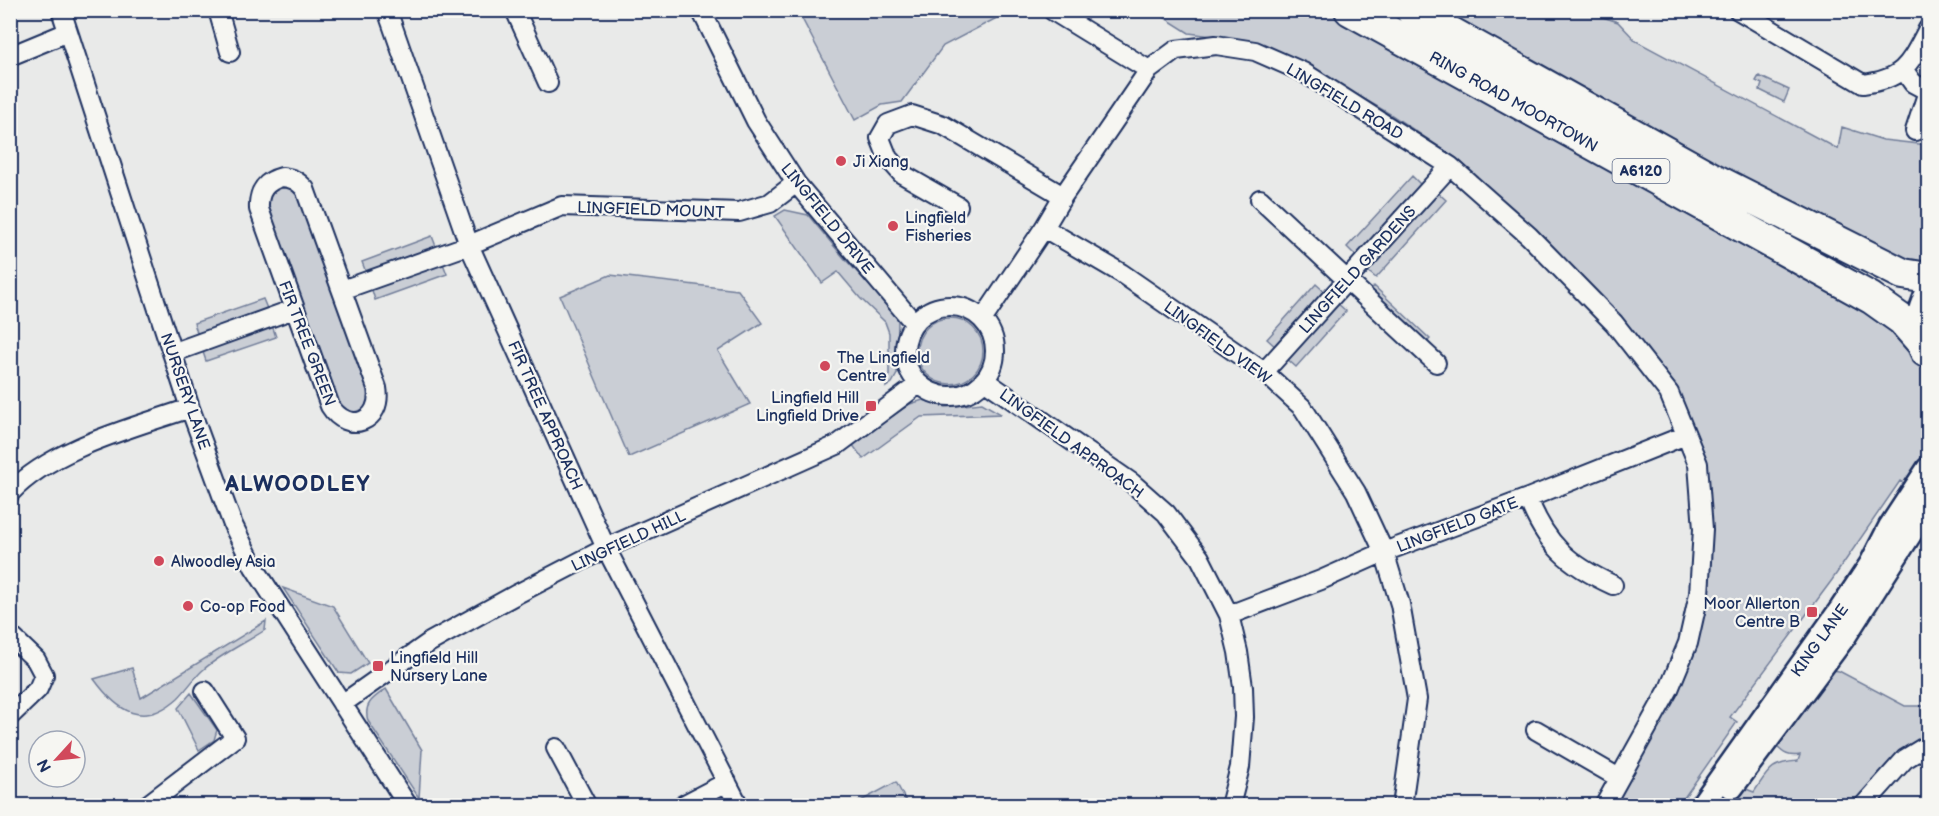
<svg xmlns="http://www.w3.org/2000/svg" width="1939" height="816" font-family="'Balsamiq Sans',sans-serif">
  <style>
    .green { fill: #caced5; stroke: #727e9a; stroke-width: 1.5 }
    .lines { fill: none; stroke-linecap: round; stroke-linejoin: round }
    .minor-casing { stroke: #1b2f5e; stroke-width: 22 }
    .tertiary-casing { stroke: #1b2f5e; stroke-width: 27 }
    .trunk-casing { stroke: #1b2f5e; stroke-width: 34 }
    .minor { stroke: #f6f6f2; stroke-width: 18 }
    .tertiary { stroke: #f6f6f2; stroke-width: 22 }
    .trunk { stroke: #f6f6f2; stroke-width: 30 }
    .poi-dot { fill: #d1495b; stroke: #f6f6f2; stroke-width: 2 }
    .labels { text-anchor: middle; stroke-width: 4.5; stroke-linejoin: round; paint-order: stroke }
    .shield { fill: #f6f6f2; stroke: #5d6b8a; stroke-width: 1.5 }
    .shield-label { font-size: 15px; font-weight: bold; fill: #1b2f5e }
    .street-label { font-size: 16px; fill: #1b2f5e; stroke: #f6f6f2 }
    .poi-label { font-size: 16px; fill: #1b2f5e; stroke: #f6f6f2; text-anchor: start }
    .district-label { font-size: 22px; font-weight: bold; letter-spacing: 1.5px; fill: #1b2f5e; stroke: #f6f6f2 }
  </style>
  <rect width="100%" height="100%" fill="#e9eae9"/>
  <filter id="ink" filterUnits="userSpaceOnUse"><feTurbulence type="fractalNoise" baseFrequency=".0167" numOctaves="2"/><feDisplacementMap in="SourceGraphic" scale="12" xChannelSelector="R" yChannelSelector="G"/><feConvolveMatrix kernelMatrix="1 2 1 2 8 2 1 2 1" color-interpolation-filters="sRGB"/></filter>
  <g filter="url(#ink)">
    <path class="green" d="M798 11H1010L943 46 902 102 882 105 855 120Z
      M1154 11H1331L1819 277 1910 342 1928 378V455L1907 485 1900 481 1832 580 1730 717 1737 722 1679 805H1613L1682 681 1705 602 1707 468 1620 318 1459 160 1390 114 1305 65 1250 41 1189 33Z
      M1433 11H1584L1618 22 1636 41 1838 149 1842 127 1883 140 1928 145V268L1889 257Z
      M1759 76 1789 90 1784 102 1760 90 1762 84 1756 81Z
      M1412 176 1424 188 1359 259 1347 247Z
      M280 184 298 190 372 393 371 405 356 415 340 409 265 208 266 196Z
      M1435 190 1446 200 1376 278 1365 269Z
      M785 210 808 215 844 258 898 316 897 374 892 383 886 387 889 376V333L885 322 860 298 838 272 822 283 775 216Z
      M432 236 437 249 367 275 362 262Z
      M442 261 447 274 375 300 371 287Z
      M610 275 738 290 762 323 718 351 750 404 629 457 560 296Z
      M1316 284 1327 294 1278 349 1267 339Z
      M1374 286 1430 339 1425 344 1369 292Z
      M263 299 268 311 198 336 194 323Z
      M1336 302 1346 311 1296 367 1285 357Z
      M917 351a33 33 0 1 1 66 0a33 33 0 1 1-66 0Z
      M272 325 276 337 206 361 202 349Z
      M923 400 946 407 982 403 1001 414 921 417 863 459 852 444 910 404Z
      M283 588 333 606 368 663 351 674 339 673Z
      M266 621 265 630C247 642 218 656 203 670 194 678 187 689 178 698 143 729 118 712 94 679L132 668 141 698Z
      M1832 670 1839 671 1905 706H1928V735C1901 752 1871 777 1854 805L1732 806 1746 789 1754 792C1769 770 1770 763 1798 761L1800 755C1789 757 1784 754 1776 746Z
      M386 689 422 750 419 798 368 721C363 704 373 698 386 689Z
      M191 693 217 730 214 740 199 750 178 708Z
      M896 782 908 805H858L857 803Z"/>
    <g class="lines">
      <g class="minor-casing">
        <path id="minor" d="M61 10 190 408 233 525 254 567 408 806
          M218 10 230 52
          M387 10 469 245 606 548 739 806
          M515 10 548 83
          M701 10 756 121 796 183 914 323
          M1738 10 1863 84C1905 79 1910 63 1928 29
          M1053 11 1149 70
          M10 56 68 32
          M1903 69 1913 83 1928 91
          M1915 131 1928 91
          M282 177C293 178 298 181 305 189L377 388C383 422 348 435 330 406L259 209C258 191 266 181 282 177Z
          M1260 199 1436 363
          M958 206 902 174 888 158 880 138 888 124 912 115 943 125 1063 196
          M1044 228 1121 273 1264 372 1303 408 1356 492 1384 552 1400 604 1417 699 1402 806
          M342 290 469 245 562 206 739 212 770 203 796 183
          M905 351a45 45 0 1 1 90 0a45 45 0 1 1-90 0Z
          M983 319 1044 228 1063 196 1149 70 1176 50 1216 45 1255 51 1303 72 1450 166 1529 236 1614 323 1669 393 1698 464 1703 529 1699 594 1688 643 1669 689 1604 806
          M172 353 294 309
          M1264 372 1450 166
          M984 380 1132 483 1166 513 1200 558 1229 615 1238 652 1243 687 1244 717 1240 767 1230 806
          M10 493C52 448 132 428 190 408
          M1528 498C1545 544 1569 565 1613 585
          M1229 615 1321 580 1384 552 1528 498 1686 435
          M10 635 36 660 44 675 38 689 10 716
          M342 704 430 642 517 594 606 548 837 445 919 384
          M1536 730 1619 778
          M556 748 587 806
          M146 806 235 738 205 691
          M681 806 727 782
          M1863 806 1905 759 1928 745"/>
      </g>
      <g class="tertiary-casing">
        <path id="tertiary" d="M1732 787 1844 637 1928 506
          M1701 806 1841 609 1871 564 1890 527 1928 469"/>
      </g>
      <g class="trunk-casing">
        <path id="trunk" d="M1350 10 1871 298 1902 320 1922 343
          M1411 10 1716 180 1903 274 1928 278
          M1926 352C1917 335 1921 317 1928 300"/>
      </g>
      <use href="#minor" class="minor"/>
      <use href="#tertiary" class="tertiary"/>
      <use href="#trunk" class="trunk"/>
    </g>
  </g>
  <g class="poi-dot">
    <circle cx="841" cy="161" r="6"/>
    <circle cx="893" cy="226" r="6"/>
    <circle cx="825" cy="366" r="6"/>
    <rect x="865" y="400" width="12" height="12" rx="3"/>
    <circle cx="159" cy="561" r="6"/>
    <circle cx="188" cy="606" r="6"/>
    <rect x="1806" y="606" width="12" height="12" rx="3"/>
    <rect x="372" y="660" width="12" height="12" rx="3"/>
  </g>
  <g class="labels">
    <rect class="shield" x="1612.5" y="159" width="57" height="24" rx="4.5"/>
    <g class="shield-label">
      <text x="1641" y="176">A6120</text>
    </g>
    <g class="street-label">
      <text transform="translate(1345 101) rotate(31)" y="6">LINGFIELD ROAD</text>
      <text transform="translate(1514 101) rotate(29)" y="6">RING ROAD MOORTOWN</text>
      <text transform="translate(651 209) rotate(2)" y="6">LINGFIELD MOUNT</text>
      <text transform="translate(828 218) rotate(51)" y="6">LINGFIELD DRIVE</text>
      <text transform="translate(1357 269) rotate(-48)" y="6">LINGFIELD GARDENS</text>
      <text transform="translate(1218 342) rotate(36)" y="6">LINGFIELD VIEW</text>
      <text transform="translate(308 343) rotate(69)" y="6">FIR TREE GREEN</text>
      <text transform="translate(186 391) rotate(71)" y="6">NURSERY LANE</text>
      <text transform="translate(546 415) rotate(66)" y="6">FIR TREE APPROACH</text>
      <text transform="translate(1072 443) rotate(36)" y="6">LINGFIELD APPROACH</text>
      <text transform="translate(1457 524) rotate(-21)" y="6">LINGFIELD GATE</text>
      <text transform="translate(628 540) rotate(-25)" y="6">LINGFIELD HILL</text>
      <text transform="translate(1819 640) rotate(-54)" y="6">KING LANE</text>
    </g>
    <g class="poi-label">
      <text x="853" y="167">Ji Xiang</text>
      <text x="905" y="223">Lingfield<tspan x="905" dy="18">Fisheries</tspan></text>
      <text x="837" y="363">The Lingfield<tspan x="837" dy="18">Centre</tspan></text>
      <text x="859" y="403" text-anchor="end">Lingfield Hill<tspan x="859" dy="18">Lingfield Drive</tspan></text>
      <text x="171" y="567">Alwoodley Asia</text>
      <text x="1800" y="609" text-anchor="end">Moor Allerton<tspan x="1800" dy="18">Centre B</tspan></text>
      <text x="200" y="612">Co-op Food</text>
      <text x="390" y="663">Lingfield Hill<tspan x="390" dy="18">Nursery Lane</tspan></text>
    </g>
    <g class="district-label">
      <text x="298" y="491">ALWOODLEY</text>
    </g>
  </g>
  <rect width="1939" height="816" fill="none" stroke="#f6f6f2" stroke-width="36"/>
  <rect x="18" y="18" width="1903" height="780" fill="none" stroke="#1b2f5e" stroke-width="2" filter="url(#ink)"/>
  <g transform="translate(57 759) rotate(243)"><circle r="28" fill="#f6f6f2" stroke="#9ea6b7" stroke-width="1.5"/>
  <path d="M0-4.5L10 22L0 15L-10 22Z" fill="#d1495b"/>
  <text y="-9" font-size="16" font-weight="bold" text-anchor="middle" fill="#1b2f5e">N</text>
  </g>
</svg>
